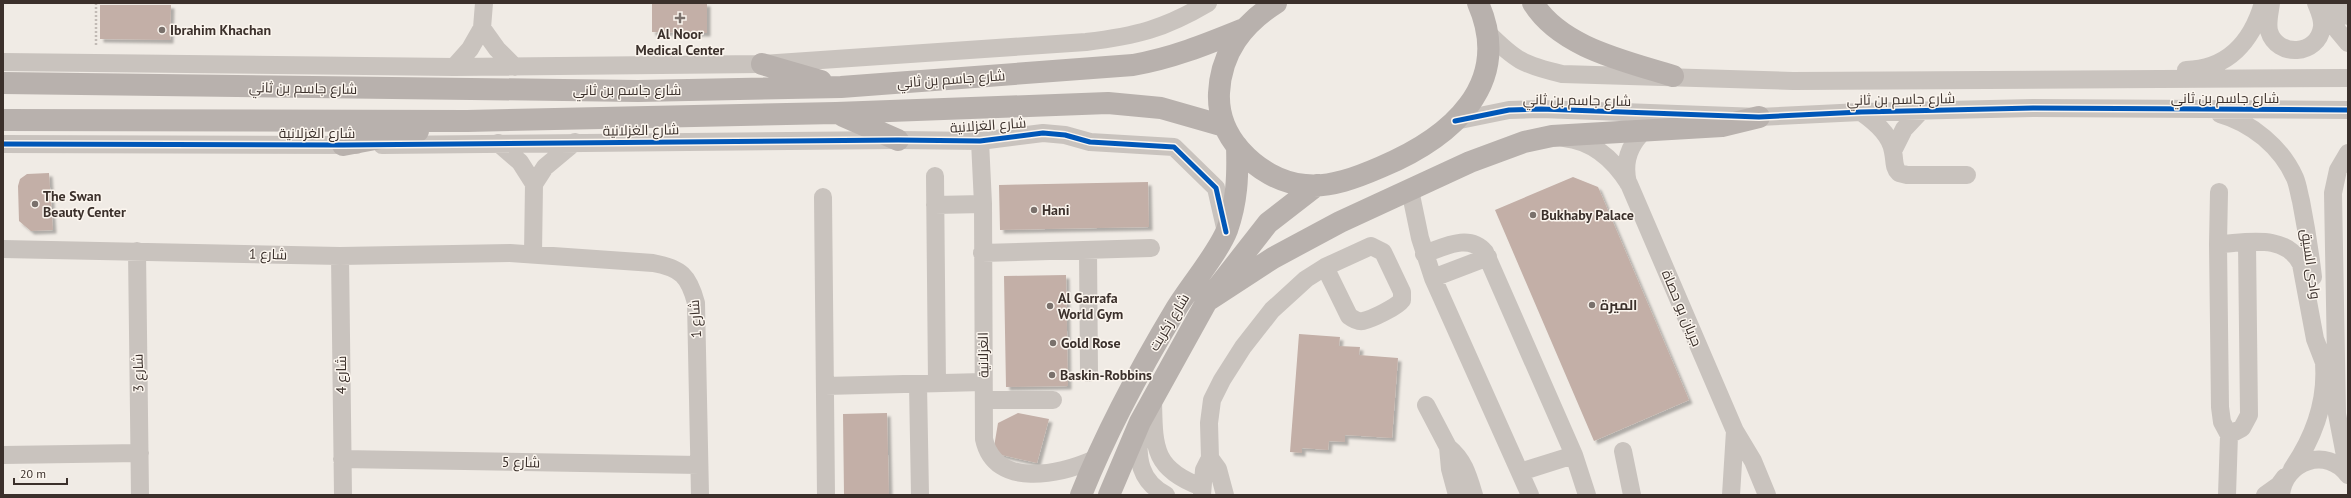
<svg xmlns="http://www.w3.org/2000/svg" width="2351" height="498" font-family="'PT Sans',Cairo,sans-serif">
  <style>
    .building { fill: #c3afa7; filter: url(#shadow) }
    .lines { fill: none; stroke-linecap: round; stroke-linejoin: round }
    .path { stroke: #c2bbb6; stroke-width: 2.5; stroke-dasharray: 2 2; stroke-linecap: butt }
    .minor { stroke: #c9c3be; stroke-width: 18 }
    .major { stroke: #b8b1ad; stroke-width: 22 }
    .cycleway-casing { stroke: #fbf5ee; stroke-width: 8 }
    .cycleway { stroke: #0057b8; stroke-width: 5 }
    .poi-dot { fill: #7a716c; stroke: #fbf5ee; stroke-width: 1.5 }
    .labels { text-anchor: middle; stroke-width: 3; stroke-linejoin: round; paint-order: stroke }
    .poi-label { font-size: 14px; font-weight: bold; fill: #3b302b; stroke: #fbf5ee; text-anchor: start }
    .street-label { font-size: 14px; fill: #3b302b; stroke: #fbf5ee }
  </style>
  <defs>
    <filter id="shadow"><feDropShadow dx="3.5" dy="3.5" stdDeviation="1" flood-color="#0004"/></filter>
  </defs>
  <rect width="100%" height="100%" fill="#f0ebe5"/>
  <path class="building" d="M652 3H707V33L652 32Z
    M100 5H171L170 40 100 39Z
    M49 173 53 230 31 231 19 221 18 186 20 179 27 174Z
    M1573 177 1598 187 1689 400 1594 441 1495 210Z
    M1148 182 1149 227 1000 230 999 185Z
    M1066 275 1068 386 1006 387 1004 276Z
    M1299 334 1340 337 1339 346 1360 347 1359 355 1398 358 1392 438 1345 435V442L1329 441 1328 450 1302 448V453L1290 452Z
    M887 413 889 495H844L843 414Z
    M1018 413 1049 419 1037 463 993 453 998 423Z"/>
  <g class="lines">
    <path class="path" d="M96 3V45"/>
    <path class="minor" d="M2271 3C2270 12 2267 22 2269 31 2277 58 2318 56 2322 27 2323 18 2319 11 2316 3
      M2324 3 2338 31 2348 43
      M2341 3 2348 16
      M482 28 497 49 515 67
      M1487 32C1515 60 1523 65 1562 74L1793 81 2348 78
      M3 62 454 67 762 64 1086 42C1136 36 1164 29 1208 3
      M454 67 470 49 482 28 484 3
      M2186 70C2228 69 2252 41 2263 3
      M1861 112C1874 121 1891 135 1893 152 1895 160 1893 167 1899 173L1907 175H1967
      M2220 114C2252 123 2281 147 2295 178 2298 185 2299 194 2301 201 2306 227 2310 252 2313 277
      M1455 121 1509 110 1541 109 1759 117 1861 112 2033 108 2348 110
      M1564 138C1593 141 1614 160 1629 184L1735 431 1753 461 1767 495
      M980 141 983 204 984 439C995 490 1061 474 1095 459
      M498 143 520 162 534 184 533 254
      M3 144 356 145
      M382 145 898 140 980 141 1043 133 1065 135 1090 142 1174 147 1216 188 1226 232
      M1893 151 1904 129 1921 111
      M2348 153 2338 170 2333 193 2337 414 2348 471
      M935 176 937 383
      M1628 183C1623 163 1629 145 1644 131
      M534 184 545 167 575 142
      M1410 190 1420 238 1433 278 1530 495
      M823 197 826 495
      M935 205 983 204
      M2218 244 2219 192
      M3 249 340 256 510 253 653 263C681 268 689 276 696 303L700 495
      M1088 250 1089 373
      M137 251 140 495
      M982 253 1151 248
      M1424 254C1444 247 1469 233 1485 252L1574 455 1587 495
      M340 256 343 495
      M1433 278 1488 257
      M918 384 920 495
      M825 386 983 382
      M1153 399C1154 446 1152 469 1202 487
      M984 400H1053
      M1426 405 1448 447 1450 469 1457 495
      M1139 431C1137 458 1139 481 1166 495
      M2229 435 2242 428 2249 415 2247 243
      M1448 447C1464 460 1468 475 1474 495
      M1623 451 1632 495
      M3 455 140 453
      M1210 458 1218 469 1225 495
      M342 459 699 465
      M2292 469C2316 434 2329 397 2323 354
      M1520 472 1574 455
      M1202 495 1204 470 1210 458 1209 423 1212 400 1222 380 1243 347 1272 310 1306 279 1325 267 1371 246 1383 252 1402 292V300C1397 307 1372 319 1363 321 1358 322 1353 319 1349 316L1325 267
      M1731 495 1735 431
      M2227 495 2229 435 2222 422 2220 407 2218 244C2246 243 2286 233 2301 264L2315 339 2325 365
      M2265 495 2279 485 2285 477
      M2281 495C2284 461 2327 446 2348 475"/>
    <path class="major" d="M1276 3C1243 24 1221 52 1219 93 1218 115 1226 134 1240 150 1257 169 1280 183 1305 185 1330 188 1358 177 1381 167 1450 138 1514 85 1478 3
      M1533 3C1561 48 1626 61 1673 76
      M762 64 821 81
      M3 83 638 91 841 87 1133 65C1173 58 1207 44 1244 29
      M843 116 898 140
      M3 120 467 121 836 113 1108 103 1161 108 1224 126
      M343 145 418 131
      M1207 301 1273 258 1340 222 1470 162 1524 142 1552 136 1722 126 1759 117
      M1081 495C1107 430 1140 369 1176 309 1190 286 1218 253 1227 230 1237 202 1238 176 1237 146
      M1109 495 1140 422 1207 301 1268 223 1317 185"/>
    <g class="cycleway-casing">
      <path id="cycleway" d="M1455 121 1509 110 1541 109 1759 117 1861 112 2033 108 2348 110
        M3 144 343 145 898 140 980 141 1043 133 1065 135 1090 142 1174 147 1216 188 1226 232"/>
    </g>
    <use href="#cycleway" class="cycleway"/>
  </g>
  <g class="poi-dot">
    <path d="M678 12h4v4h4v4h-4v4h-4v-4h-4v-4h4z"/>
    <circle cx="162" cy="30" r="4"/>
    <circle cx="35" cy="204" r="4"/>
    <circle cx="1034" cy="210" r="4"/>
    <circle cx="1533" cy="215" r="4"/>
    <circle cx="1592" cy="305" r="4"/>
    <circle cx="1050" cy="306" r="4"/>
    <circle cx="1053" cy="343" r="4"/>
    <circle cx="1052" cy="375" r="4"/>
  </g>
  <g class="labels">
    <g class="poi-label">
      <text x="170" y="35">Ibrahim Khachan</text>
      <text x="680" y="39" text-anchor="middle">Al Noor<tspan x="680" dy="16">Medical Center</tspan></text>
      <text x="43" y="201">The Swan<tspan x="43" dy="16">Beauty Center</tspan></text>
      <text x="1042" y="215">Hani</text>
      <text x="1541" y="220">Bukhaby Palace</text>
      <text x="1058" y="303">Al Garrafa<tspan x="1058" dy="16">World Gym</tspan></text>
      <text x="1600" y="310">الميرة</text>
      <text x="1061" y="348">Gold Rose</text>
      <text x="1060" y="380">Baskin-Robbins</text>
    </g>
    <g class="street-label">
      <text transform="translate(951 79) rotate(-4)" y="5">شارع جاسم بن ثاني</text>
      <text transform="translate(303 88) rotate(1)" y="5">شارع جاسم بن ثاني</text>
      <text x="627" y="95">شارع جاسم بن ثاني</text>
      <text x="2225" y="103">شارع جاسم بن ثاني</text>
      <text transform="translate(1901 99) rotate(-1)" y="5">شارع جاسم بن ثاني</text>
      <text transform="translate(1577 100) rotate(1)" y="5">شارع جاسم بن ثاني</text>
      <text transform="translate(988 125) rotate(-4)" y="5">شارع الغزلانية</text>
      <text transform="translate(641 130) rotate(-1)" y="5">شارع الغزلانية</text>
      <text x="317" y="138">شارع الغزلانية</text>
      <text transform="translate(268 254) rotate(1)" y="5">شارع 1</text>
      <text transform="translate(2311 264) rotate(82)" y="5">وادى السيق</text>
      <text transform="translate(1682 308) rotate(67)" y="5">جريان بو حصاة</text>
      <text transform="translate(695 319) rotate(-94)" y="5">شارع 1</text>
      <text transform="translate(1169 322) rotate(-59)" y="5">شارع زكريت</text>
      <text transform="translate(983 355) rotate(-91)" y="5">الغزلانية</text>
      <text transform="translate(138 373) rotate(-91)" y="5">شارع 3</text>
      <text transform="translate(341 375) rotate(-90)" y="5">شارع 4</text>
      <text transform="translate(521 462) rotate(1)" y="5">شارع 5</text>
    </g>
  </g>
  <rect width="2351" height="498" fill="none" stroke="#3b302b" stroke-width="8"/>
  <path d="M14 478v6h53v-6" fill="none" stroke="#3b302b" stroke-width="2"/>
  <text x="20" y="478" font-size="12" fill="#3b302b" stroke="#fbf5ee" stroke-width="3" paint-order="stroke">20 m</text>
</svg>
